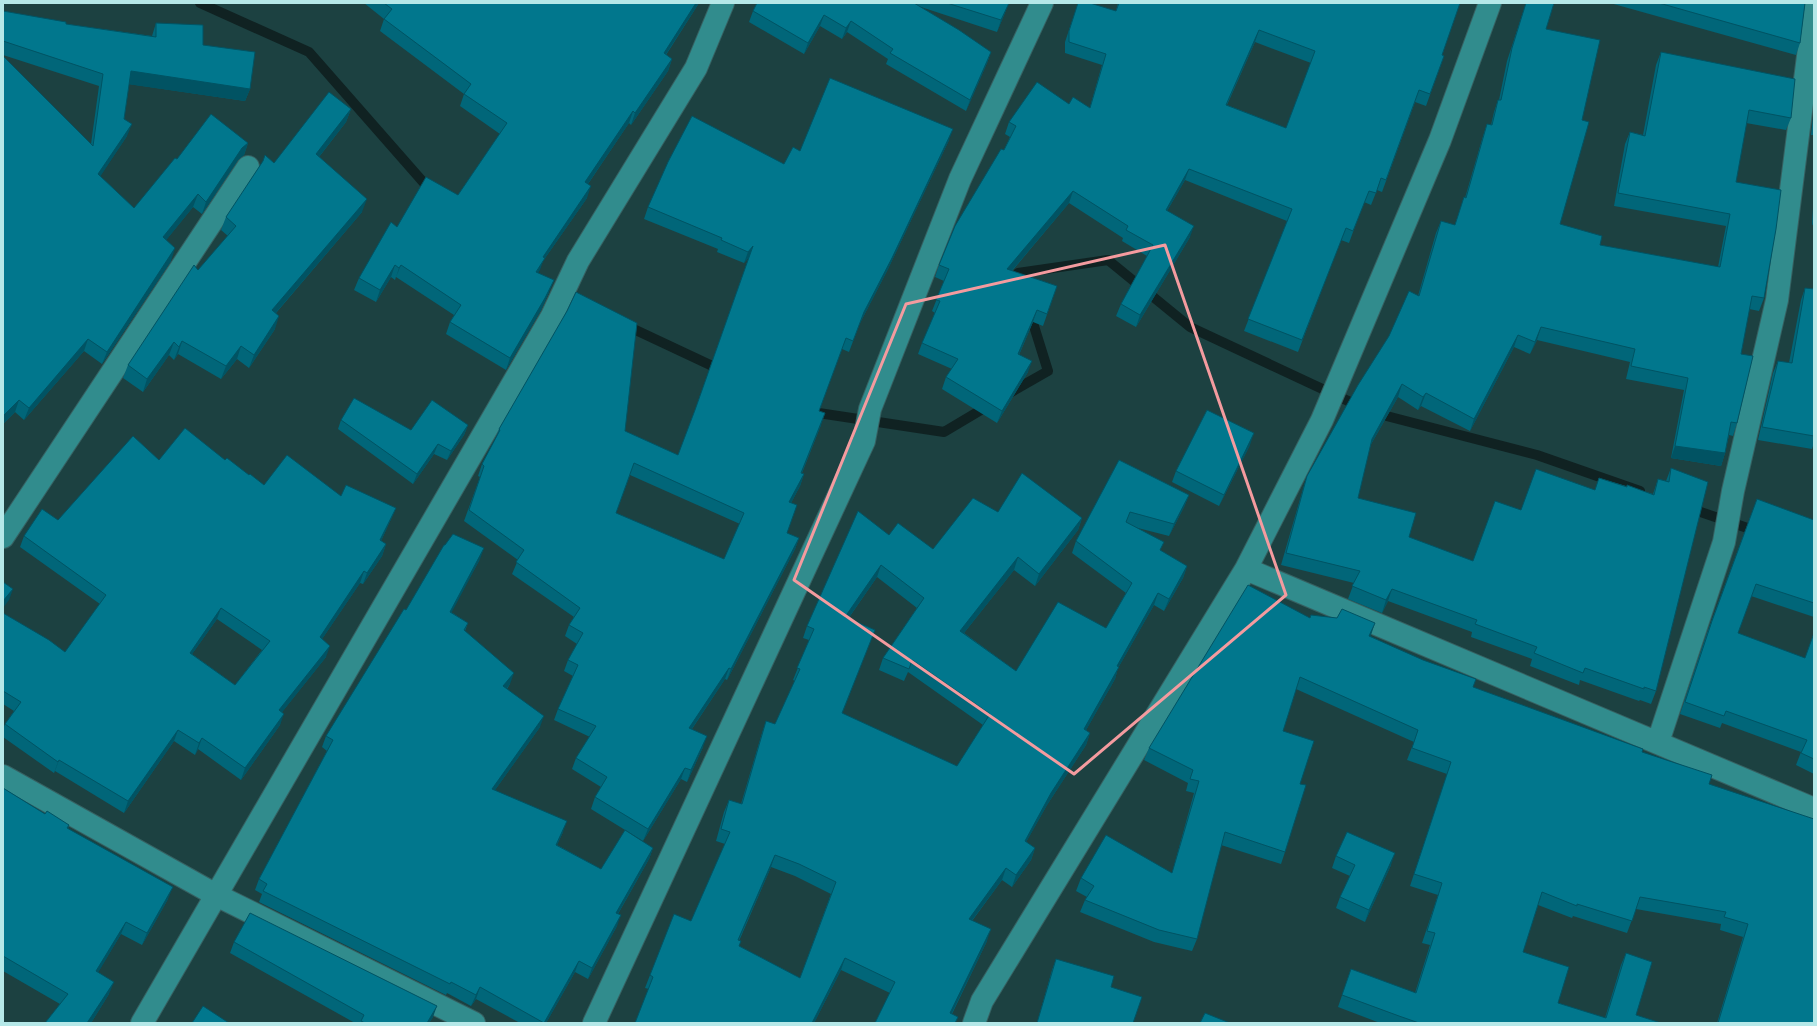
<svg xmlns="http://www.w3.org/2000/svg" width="1817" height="1026" font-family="'Fira Sans',sans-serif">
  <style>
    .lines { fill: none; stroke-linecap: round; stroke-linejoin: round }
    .stream { stroke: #102222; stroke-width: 10 }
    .minor-casing { stroke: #366162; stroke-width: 24 }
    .minor { stroke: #318c8d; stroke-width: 22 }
    .wall { fill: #016679; fill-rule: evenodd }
    .shaded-wall { fill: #015363 }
    .building { fill: #01778d; stroke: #015363; fill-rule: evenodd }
    .marked { fill: none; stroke: #f49b9f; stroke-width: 3; stroke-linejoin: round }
  </style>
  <rect width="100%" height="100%" fill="#1c4141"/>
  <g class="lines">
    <path class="stream" d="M200 3 309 52 431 191
      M1022 285 1018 273 1108 260 1190 327 1361 407
      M625 325 723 371
      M1006 395 1048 371 1029 310
      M812 412 944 432 991 404
      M1375 413 1537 455 1640 491
      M1689 508 1759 532"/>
    <g class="minor-casing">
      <path id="minor" d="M3 537 248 167
        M1246 569 1814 809
        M1658 742 1724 542 1733 491 1777 300 1814 9
        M3 776 216 895 474 1023
        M142 1023 552 316 578 261 696 68 723 3
        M594 1023 864 441 870 409 960 179 1042 3
        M974 1023 982 1001 1246 569 1322 420 1440 140 1490 3"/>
    </g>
    <use href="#minor" class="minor"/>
  </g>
  <path class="wall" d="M364 3H699L666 55 672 59 668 71 631 125 629 123 588 184 587 198 543 261 538 273 549 292 541 310 506 370 446 334 450 322 454 315 396 277 395 280 391 277 376 302 354 290 359 278 397 227 458 195 500 134 460 106 464 94 380 31 384 19Z
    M757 3H1009L997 32 921 7 991 52 987 63 966 111 886 64 888 59 847 32 842 39 820 26 804 54 749 22 753 11Z
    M1078 3 1116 11 1118 3H1460L1442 55 1444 56 1426 106 1415 102 1382 192 1377 190 1371 205 1364 202 1349 243 1341 240 1298 352 1244 331 1287 221 1185 180 1167 211 1190 237 1136 327 1116 316 1121 304 1147 256 1122 241 1123 238 1069 203 1012 271 1057 286 1043 326 1033 322 1019 355 1028 372 997 423 942 389 946 377 952 369 918 354 922 343 935 313 932 311 944 281 935 277 939 265 1004 150 1010 137 1005 134 1009 122 1069 104 1090 107 1102 65 1065 53V42ZM1255 42 1311 63 1286 128 1227 105Z
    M1526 3H1554L1546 29 1560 224 1600 245 1718 267 1726 226 1614 206 1625 144 1630 132 1643 135 1656 65 1661 52 1791 118 1786 130 1746 123 1736 182 1764 298 1759 311 1749 309 1741 354 1737 423 1733 436 1729 435 1725 453 1721 466 1671 458 1684 390 1626 379 1630 362 1537 340 1530 354 1514 347 1470 431 1421 406 1418 410 1398 397 1370 446 1358 498 1409 537 1473 561 1521 510 1595 490 1599 478 1653 494 1658 479 1666 481 1671 468 1656 691 1651 704 1640 700 1639 701 1580 680 1579 685 1530 666 1532 659 1471 637 1472 632 1388 601 1382 613 1348 599 1354 583 1281 565 1303 489 1307 476 1418 296 1436 233 1441 221 1455 225 1464 197 1465 198 1483 136 1487 124 1491 125 1494 112 1498 100H1499L1507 61Z
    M1610 3H1805L1800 43 1796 55Z
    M3 11 66 24 152 36 156 23 203 45 250 89 245 101 129 84 124 119 127 136 100 176 134 208 177 159 248 143 244 155 238 160 202 214 193 207 166 240 171 261 102 364 84 351 24 420 15 412 3 424V56L91 144 99 86 3 55Z
    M1814 108V135H1811Z
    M351 109 346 122 319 157 362 212 276 313 275 329 249 368 237 359 221 379 178 354 174 360 169 355 143 392 123 378 128 365 198 270 228 236 221 230 226 217 274 163Z
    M949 140 888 269 860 323 849 352 842 349 819 411 821 425 802 473 804 474 800 486 791 503 787 533 799 538 795 549 727 680 725 679 692 729 703 747 687 782 681 779 643 841 591 809 595 797 601 787 572 769 576 758 590 737 554 720 558 709 573 676 564 671 568 660 577 644 565 636 569 625 574 617 512 574 518 560 464 521 480 477 478 476 482 464 495 440 499 429 625 431 678 455 694 413 749 257 744 263 717 252 718 249 644 219 648 207 784 164 800 151ZM630 475 740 524 724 559 616 513Z
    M1814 192V225H1812Z
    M1805 288 1814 289V443L1812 449 1758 440 1773 373 1778 361 1789 363 1801 300Z
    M341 420 411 430 468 425 464 435 447 460 434 454 413 484 338 429Z
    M1250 445 1219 506 1172 482 1176 471Z
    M159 460H225L249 475 264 485 341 496 396 508 381 541 386 544 382 556 363 584 360 583 322 639 326 657 282 712 280 725 241 780 198 749 195 755 174 741 124 813 55 771 54 773 3 737V729L5 724 14 711 3 704V613L65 652 100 604 20 547 24 536 58 520ZM217 619 262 650 235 685 192 654Z
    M1119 460 1189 495 1184 507 1169 536 1134 527 1161 551 1187 566 1183 578 1164 611 1154 605 1118 668 1115 679 1086 730 1090 733 1086 745 1047 805 1026 842 1035 848 1031 860 1012 887 1002 880 972 921 987 941 952 1014 958 1017 955 1023H875L890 993 841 970 814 1023 649 989 645 988 650 975 691 921 725 844 716 841 724 812 729 800 741 804 762 733 766 721 775 724 795 681 793 680 809 640 803 638 807 626 889 535 933 549 998 512 1082 518 1078 530 1035 586 1014 570 964 633 1016 671 1106 628 1126 593 1072 553 1076 541ZM877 577 917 608 883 658 879 670 904 681 908 672 983 725 957 766 842 713 875 630 848 619ZM771 867 795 876 831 894 800 978 739 946V941Z
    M1757 499 1814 520V617L1751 596 1738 633 1805 658 1814 633V774L1796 765 1801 752 1722 723 1720 728 1680 714 1707 633Z
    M480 559 451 612 468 623 465 631 510 684 507 689 540 727 495 790 563 832 557 845 601 869 653 848 649 859 618 914 617 926 588 979 575 972 546 1023H520L476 999 471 1006 447 993 446 995 259 902 262 894 255 890 259 879 327 751 322 747 326 736Z
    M1311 615 1370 636 1473 687 1642 752 1709 784 1814 1023H1717L1743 937 1720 930 1721 924 1636 909 1627 933 1573 916 1572 918 1538 905 1523 952 1558 1003 1605 1018 1621 965 1626 953 1636 1015 1661 1023H1380L1338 1007 1351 969 1415 993 1430 945 1422 943 1438 895 1410 886 1447 774 1407 760 1414 742 1296 689 1283 731 1300 784 1285 852 1281 864 1221 845 1197 939 1192 951 1154 942 1080 912 1085 900 1087 897 1076 891 1081 878 1172 873 1194 793 1186 791 1188 783 1144 760 1149 748 1310 618Z
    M3 788 45 814 69 825 68 829 168 899 142 945 121 934 98 972 109 994 91 1023H45L60 1004 3 971Z
    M1336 856 1391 865 1365 922 1336 908 1340 897 1350 876 1332 868Z
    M234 942 433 1017 429 1023H355L230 953Z
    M1056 959 1111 987 1133 1023H1037L1052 970Z"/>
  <path class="shaded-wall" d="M696 3H699L659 65 664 53Z
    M1009 3 997 32 1001 20Z
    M824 15 820 26 804 54 808 43Z
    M851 21 847 32 842 39 846 28Z
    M1259 30 1255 42 1221 116 1226 105Z
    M991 52 987 63 966 111 970 100Z
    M672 59 668 71 631 125 635 113Z
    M131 71 250 89 245 101 127 84Z
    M351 109 346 122 311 167 316 154Z
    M633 111 629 123 581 194 585 182Z
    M132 124 127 136 94 186 98 174Z
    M953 129 949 140 888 269 860 323 849 352 864 312Z
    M248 143 244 155 238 160 202 214 206 202 242 148Z
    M1189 169 1185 180 1161 221 1166 210Z
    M591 186 587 198 543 261 540 270 532 284 543 257Z
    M1073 191 1069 203 1003 281 1007 269Z
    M198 194 193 207 159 249 163 237Z
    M367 199 362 212 267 323 272 310Z
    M1814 219V225H1812Z
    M1194 226 1190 237 1136 327 1140 315Z
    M753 246 749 257 744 263 748 252Z
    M175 248 171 261 102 364 107 352Z
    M395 265 391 277 376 302 380 290Z
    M401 265 396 277 395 280 399 268Z
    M554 280 549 292 541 310 506 370 510 358Z
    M1037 310 1033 322 1014 366 1018 354Z
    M279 316 275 329 249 368 254 355Z
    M1541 327 1537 340 1530 354 1535 342Z
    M1518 335 1514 347 1470 431 1474 419Z
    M88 339 84 351 24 420 29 408Z
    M182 341 178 354 174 360 179 347Z
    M174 342 169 355 143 392 147 379Z
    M241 346 237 359 221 379 226 366Z
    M1032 361 1028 372 997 423 1002 411Z
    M1402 384 1398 397 1367 451 1372 439Z
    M1426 393 1421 406 1418 410 1423 397Z
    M19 400 15 412 3 424V416Z
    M825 413 821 425 797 484 801 473Z
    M468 425 464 435 447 460 451 451Z
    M1254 433 1250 445 1219 506 1224 495Z
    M438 444 434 454 413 484 417 474Z
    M1675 446 1725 453 1721 466 1671 458Z
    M804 474 800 486 785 514 789 502Z
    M1189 495 1184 507 1169 536 1174 524Z
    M396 508 376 552 380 540Z
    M1082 518 1078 530 1035 586 1039 574Z
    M799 538 795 549 727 680 731 669Z
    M386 544 382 556 363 584 367 573Z
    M484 548 480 559 446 623 450 612Z
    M1018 557 1014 570 956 643 960 631Z
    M881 565 877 577 840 630 845 617Z
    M1187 566 1183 578 1164 611 1169 599Z
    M364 571 360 583 316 648 320 637Z
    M13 589 9 600 3 608V601Z
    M1392 589 1388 601 1382 613 1386 600Z
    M1158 593 1154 605 1118 668 1115 679 1080 741 1084 729 1117 666Z
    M221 608 217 619 185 664 190 653Z
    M1375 623 1371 635 1365 648 1369 636Z
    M875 630 870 642 838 725 842 713Z
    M330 646 326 657 275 721 279 710Z
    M729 668 725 679 685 739 689 728Z
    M514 673 510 684 499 698 503 686Z
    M284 714 280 725 241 780 245 768Z
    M544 716 540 727 488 800 492 789Z
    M178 730 174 741 124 813 128 801Z
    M1090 733 1086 745 1047 805 1020 853 1025 841 1051 793Z
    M707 736 703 747 687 782 691 770Z
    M202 738 198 749 195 755 199 743Z
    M59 760 55 771 54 773 58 762Z
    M685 768 681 779 643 841 648 829Z
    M567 821 563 832 552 856 556 845Z
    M653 848 649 859 612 924 616 913Z
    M1035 848 1031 860 1012 887 1016 875Z
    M1395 853 1391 865 1365 922 1369 910Z
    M775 855 771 867 733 952 738 940Z
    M1006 868 1002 880 964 931 969 919Z
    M173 887 168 899 142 945 147 933Z
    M621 915 617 926 588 979 592 968Z
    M126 922 121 934 92 983 96 971Z
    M991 929 987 941 947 1023 950 1013Z
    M845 958 841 970 814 1023H812Z
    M579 961 575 972 546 1023H544Z
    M114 982 109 994 91 1023H87Z
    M480 987 476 999 471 1006 476 995Z
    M437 1006 433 1017 429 1023H427Z"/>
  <path class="building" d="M384 3H696L664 53 672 59 635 113 633 111 585 182 591 186 543 257 545 258 536 272 554 280 545 298 510 358 450 322 461 305 401 265 399 268 395 265 380 290 359 278 391 222 397 227 426 177 458 195 507 123 464 94 471 84 384 19 392 9Z
    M757 3H914L959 30 991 52 970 100 890 53 893 49 851 21 846 28 824 15 808 43 753 11Z
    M947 3H1009L1001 20Z
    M1078 3H1090L1116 11 1119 3H1460L1442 55 1444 56 1430 94 1419 90 1386 180 1381 178 1376 193 1369 191 1353 231 1346 228 1302 340 1248 319 1292 209 1189 169 1166 210 1194 226 1140 315 1121 304 1153 245 1126 230 1128 226 1073 191 1007 269 1057 286 1047 314 1037 310 1018 354 1032 361 1002 411 946 377 958 359 922 343 940 301 936 300 949 269 939 265 955 226 1001 149 1004 150 1016 126 1009 122 1037 82 1069 104 1073 97 1090 108 1106 54 1069 42V31ZM1259 30 1315 51 1286 128 1226 105Z
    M1526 3H1554L1546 29 1600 40 1582 120 1589 122 1560 224 1602 236 1600 245 1720 267 1730 214 1618 193 1630 132 1645 136 1661 52 1795 79 1791 118 1749 110 1736 182 1781 190 1776 229 1764 298 1752 296 1741 354 1753 356 1737 423 1731 422 1725 453 1675 446 1688 378 1631 366 1635 349 1541 327 1535 342 1518 335 1474 419 1426 393 1423 397 1402 384 1372 439 1358 498 1416 513 1409 537 1473 561 1495 501 1521 510 1536 469 1595 490 1599 478 1627 487V485L1654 495 1658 479 1669 482 1671 468 1708 482 1656 691 1644 687V689L1585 668 1583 673 1534 653 1537 647 1475 624 1477 620 1392 589 1386 600 1352 586 1360 571 1286 553 1307 476 1358 385 1389 336 1409 291 1419 296 1441 221 1455 225 1464 197 1466 198 1487 124 1492 125 1498 100H1501L1512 48Z
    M1659 3H1805L1800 43Z
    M3 11 66 22V24L156 37V23L203 25V45L255 52 250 89 131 71 124 119 132 124 98 174 134 208 175 158 177 159 211 114 248 143 242 148 206 202 198 194 163 237 175 248 107 352 88 339 29 408 19 400 3 416V56L93 146 103 74 3 41Z
    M830 78 953 129 892 258 864 312 853 341 846 338 819 411 825 413 801 473 804 474 789 502 797 505 787 533 799 538 731 669 729 668 689 728 707 736 691 770 685 768 648 829 595 797 607 777 576 758 596 726 558 709 578 665 568 660 583 633 569 625 580 608 516 562 524 550 469 510 484 466 482 464 500 430 499 429 567 311 576 292 637 323 625 431 678 455 695 410 753 246 748 252 721 240 722 238 648 207 668 162 692 116 784 164 793 147 800 151ZM634 463 744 513 724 559 616 513Z
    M329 92 351 109 316 154 367 199 272 310 279 316 254 355 241 346 226 366 182 341 179 347 174 342 147 379 128 365 194 265 198 270 236 226 226 217 263 161 265 155 274 163Z
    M1805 288 1814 289V436L1762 427 1778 361 1792 363Z
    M354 398 411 430 432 400 468 425 451 451 438 444 417 474 341 420Z
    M1207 410 1254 433 1224 495 1176 471Z
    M185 428 225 460 227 458 249 475 250 474 264 485 287 455 341 496 346 485 396 508 380 540 386 544 367 573 364 571 320 637 330 646 279 710 284 714 245 768 202 738 199 743 178 730 128 801 59 760 58 762 5 724 21 702 3 691V613L49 640 65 652 106 595 24 536 42 509 58 520 133 436 159 460ZM221 608 270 641 235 685 190 653Z
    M1119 460 1189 495 1174 524 1130 512 1126 522 1164 542 1160 550 1187 566 1169 599 1158 593 1117 666 1119 667 1084 729 1090 733 1051 793 1025 841 1035 848 1016 875 1006 868 969 919 991 929 950 1013 958 1017 955 1023H875L895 982 845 958 812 1023H635L653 977 650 975 674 914 691 921 730 832 721 829 729 800 742 804 766 721 775 724 800 669 797 668 814 629 807 626 858 511 889 535 898 523 933 549 973 498 998 512 1022 473 1082 518 1039 574 1018 557 960 631 1016 671 1058 602 1106 628 1132 583 1076 541ZM881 565 924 598 883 658 909 669 912 660 990 714 957 766 842 713 875 630 845 617ZM775 855 799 864 836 882 800 978 739 946 741 941 738 940Z
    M1757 499 1814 520V603L1756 584 1738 633 1805 658 1814 633V759L1801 753 1807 740 1726 711 1724 716 1685 702 1712 621Z
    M453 534 484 548 450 612 468 623 464 630 514 673 503 686 544 716 492 789 567 821 556 845 601 869 625 830 653 848 616 913 621 915 592 968 579 961 544 1023 480 987 476 995 451 982 450 984 263 891 267 884 259 879 333 740 326 736 404 609 406 610 444 545H445Z
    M3 582 13 589 3 601Z
    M1248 585 1310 618 1311 615 1337 618 1342 609 1375 623 1369 636 1423 660 1476 679 1473 687 1643 749 1642 752 1712 775 1709 784 1814 819V1023H1718L1748 924 1724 917 1726 912 1640 897 1632 921 1577 904V906L1542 892 1523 952 1569 967 1558 1003 1606 1018 1626 953 1652 962 1636 1015 1661 1023H1419L1399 1016 1342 995 1351 969 1416 993 1435 933 1427 931 1442 883 1414 874 1451 762 1412 748 1418 730 1300 677 1283 731 1314 741 1300 784 1306 785 1285 852 1225 832 1197 939 1159 930 1085 900 1094 886 1081 878 1106 835 1172 873 1199 781 1190 779 1193 770 1149 748Z
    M3 788 45 814 47 811 69 825 67 828 173 887 147 933 126 922 96 971 114 982 87 1023H45L68 994 3 956Z
    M1347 832 1395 853 1369 910 1340 897 1355 865 1336 856Z
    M250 913 437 1006 427 1023H365L361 1021 364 1015 234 942Z
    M1056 959 1114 976 1111 987 1142 997 1133 1023H1037Z
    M203 1006 229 1023H192Z
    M1205 1013 1230 1023H1200Z"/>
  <path class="marked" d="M1165 245 1286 595 1074 774 794 580 906 304Z"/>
  <rect width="1817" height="1026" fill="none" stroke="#b5e8e8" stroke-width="8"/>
</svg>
